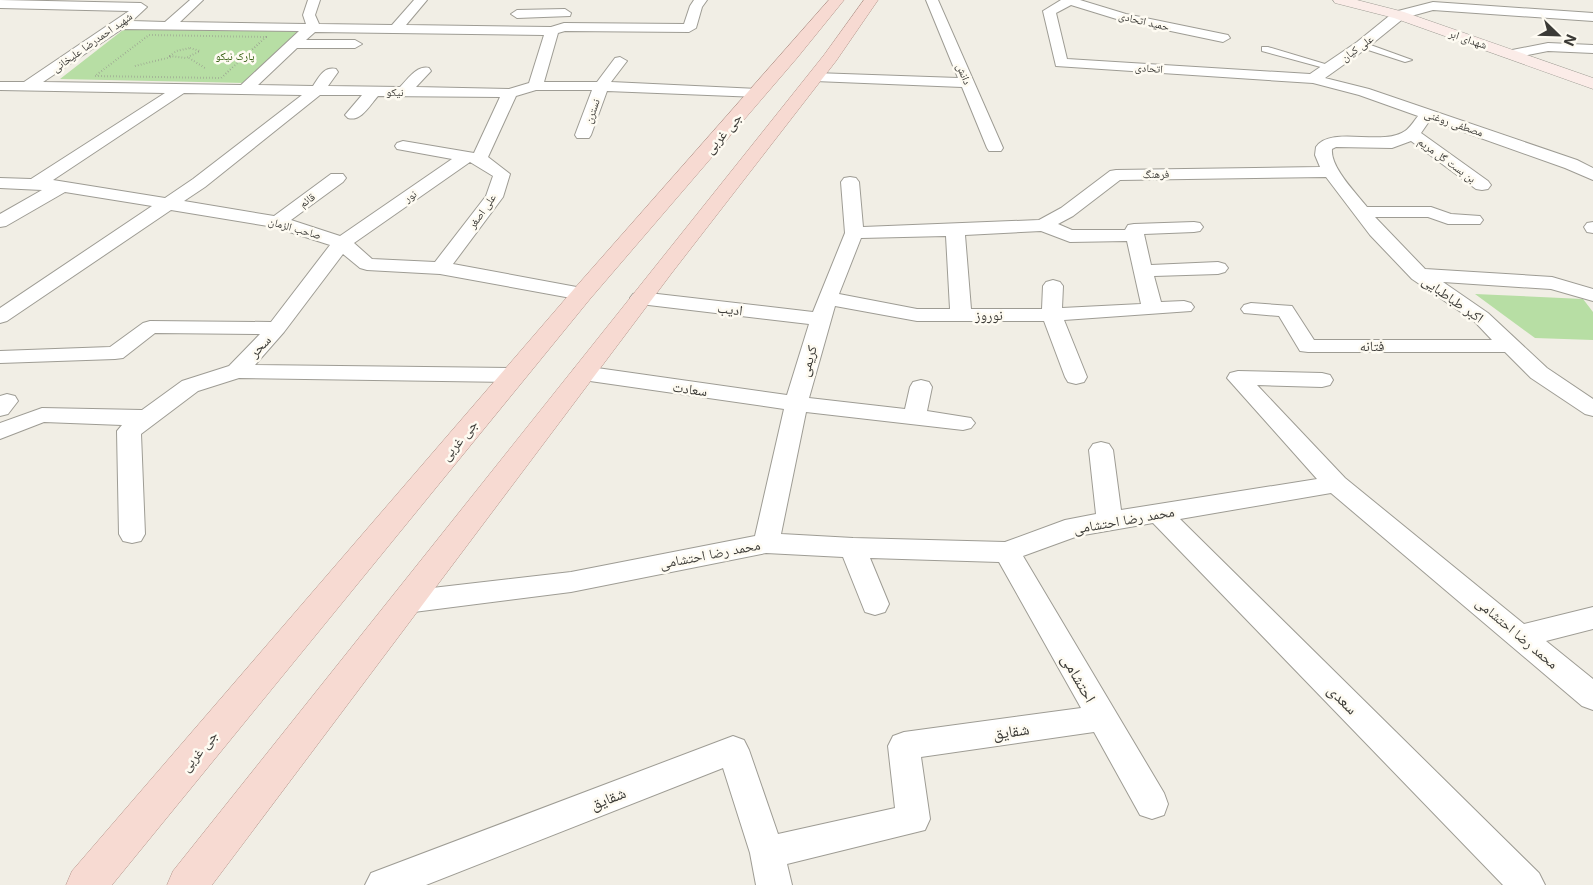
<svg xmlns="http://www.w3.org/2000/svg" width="1593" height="885" font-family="Inter,'Noto Naskh Arabic',sans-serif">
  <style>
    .green { fill: #b7dea4 }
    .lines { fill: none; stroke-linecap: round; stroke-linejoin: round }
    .lane-casing { stroke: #9e9c94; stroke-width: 2 }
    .street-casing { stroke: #9e9c94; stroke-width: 2 }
    .secondary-casing { stroke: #9e9c94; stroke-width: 1 }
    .primary-casing { stroke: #b29288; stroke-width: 1 }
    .path { stroke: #92908a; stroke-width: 2; stroke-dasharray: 0.5 2.5; stroke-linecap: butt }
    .lane { fill: #fff; fill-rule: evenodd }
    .street { fill: #fff; fill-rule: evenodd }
    .secondary { fill: #fbece8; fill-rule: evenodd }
    .primary { fill: #f7dad2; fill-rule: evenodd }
    .labels { text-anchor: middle; stroke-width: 5; stroke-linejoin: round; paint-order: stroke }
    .far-street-label { font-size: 11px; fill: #3b3a36; stroke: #fefbf2 }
    .far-park-label { font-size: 11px; fill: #2a5606; stroke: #fefbf2 }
    .street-label { font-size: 14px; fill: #3b3a36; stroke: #fefbf2 }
    .near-street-label { font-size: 16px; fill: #3b3a36; stroke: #fefbf2 }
  </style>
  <rect width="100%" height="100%" fill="#f1eee5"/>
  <path class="green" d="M123 30H299L245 83 60 79Z
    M1475 294 1583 299 1593 312V340L1535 338Z"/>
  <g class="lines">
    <g class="lane-casing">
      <path id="lane" d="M1359 43H1365L1412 60 1405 62 1359 47Z
        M1262 47H1268L1335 67 1328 69 1262 51Z"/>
    </g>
    <g class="street-casing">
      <path id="street" d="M0 0 141 3 147 7 132 21 165 22 190 0H203L180 22 306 24 303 15 308 0H320L315 15 319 24 392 25 414 0H427L406 25 551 27 564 23 684 24 690 6 694 0H707L702 7 696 28 689 32 565 31 558 33 544 82H597L615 58 620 57 627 61 611 82 758 89 763 90 765 93 763 96 758 97 607 91 591 135 589 138H577L575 135 592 90H536L516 96 488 157 510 174 503 197 453 264 582 288 589 290 592 294 589 298 582 300 440 274 367 270 360 268 343 254 284 332 255 365 514 368 522 370 525 375 522 380 514 382 239 378 198 391 141 434 145 534 141 541 132 543 123 541 119 534 117 431 122 425 44 422 0 439V423L42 408 142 410 182 381 229 366 260 334 155 333 123 358 115 359 0 363V351L110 347 143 323 150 321 271 322 330 245 274 227 171 210 7 321 0 323V308L152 206 65 192 6 226 0 227V214L42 190 0 188V178L31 179 165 93 0 90V82H24L129 11 0 8ZM122 29 299 31 241 85 43 82ZM315 32 544 35 529 83 509 89 416 87 431 71 429 68C417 65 408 79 400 87L328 86 338 72 336 69C324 66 319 77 313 86L258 85 297 48H355L362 44 355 40H306ZM184 93 302 95 193 179 165 198 53 180ZM320 95H362L345 115 348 118C361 122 370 105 378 96L500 97 474 153 403 141 397 143 395 146 397 149 452 159 340 236 291 220 343 182 346 178 343 174H331L274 216 184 201 205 187ZM470 162 493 176 486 196 435 262 372 259 354 243Z
        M926 0H938L1003 148 1001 151H989L987 148 962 87 815 81 810 80 808 77 810 74 815 73 958 78Z
        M1061 0H1080L1126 14 1228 35 1230 38 1223 42 1123 21 1071 5 1056 13 1067 59 1310 74 1357 42 1394 12 1433 2 1593 13V21L1433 10 1404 18 1367 48 1325 78 1369 89 1577 160 1593 168V180L1565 168 1430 120 1421 133 1488 181 1491 185 1488 189 1482 190 1476 189 1411 141 1392 148 1336 147 1332 149C1330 167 1356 193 1367 207H1431L1451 214 1480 216 1483 220 1480 224H1448L1428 217H1375L1425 269 1552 277 1593 289V301L1551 289 1443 282 1488 313 1547 368 1593 399V416L1585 414 1531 378 1505 352H1308L1300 351 1279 316 1244 313 1241 309 1244 305 1251 303 1292 306 1314 340H1492L1474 321 1412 279 1370 235 1326 177 1120 180 1073 216 1058 224 1072 230H1125L1128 225 1134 224 1194 222 1200 223 1203 227 1200 231 1194 232 1144 234 1151 265 1218 262 1225 264 1228 268 1225 272 1218 274 1154 276 1161 302 1184 301 1191 303 1194 307 1191 311 1064 320 1087 377 1084 382 1076 384 1068 382 1065 377 1044 321H917L835 306 809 398 905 409 910 387 913 382 921 380 929 382 932 387 927 411 971 418 975 423 971 428 963 430 806 412 781 534 853 538 1005 542 1065 520 1096 514 1089 450 1093 444 1101 442 1109 444 1113 450 1121 510 1317 479 1227 378 1230 373 1238 371 1322 373 1330 375 1333 380 1330 385 1322 387 1257 385 1345 478 1524 624 1593 607V629L1546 641 1593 679V710L1582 706 1331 493 1180 519 1539 873 1545 885H1503L1153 523 1078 536 1023 556 1164 793 1168 804 1164 815 1152 819 1140 815 1094 732 921 757 930 819 925 830 787 864 792 885H756L750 853 723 768 426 885H365L371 873 733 736 744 740 749 750 778 834 895 808 888 746 893 736 904 732 1081 708 999 562 870 558 889 604 885 612 875 615 865 612 843 557 766 553 571 592 406 613 396 610 392 602 396 594 406 591 571 572 755 536 784 409 583 380 575 378 572 373 575 368 583 366 787 395 809 324 640 304 633 302 630 298 633 294 640 292 813 312 845 233 841 182 844 178 850 177 856 178 859 182 863 227 1039 220 1061 208 1110 171 1116 170 1320 167 1315 155 1316 147C1331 125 1382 147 1405 131 1410 128 1414 121 1418 116L1359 95 1313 83 1056 66 1043 11ZM1041 231 1070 242 1127 241 1141 304 1062 308 1063 286 1060 282 1053 280 1046 282 1043 286 1042 309H971L965 235ZM946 236 950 309H917L839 294 861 238Z
        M565 9 571 13 570 16 517 18 511 14 517 10Z
        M1548 43 1593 45V53L1548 51 1512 58 1505 54 1507 51Z
        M1593 222V233L1587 232 1584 227 1587 223Z
        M7 394 15 396 18 401 8 414 0 416V396Z"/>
    </g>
    <g class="secondary-casing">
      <path id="secondary" d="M1333 0H1357L1404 12 1593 78V89L1394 18 1335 3Z"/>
    </g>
    <g class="primary-casing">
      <path id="primary" d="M829 0H844L797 58 590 299 112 885H66L72 871 574 289Z
        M864 0H878L836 61 671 274 212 885H167L173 871 824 55Z"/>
    </g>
    <path class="path" d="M149 35 266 37 221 78 95 76Z
      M190 48 200 51 186 58 170 56 176 51Z
      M189 58 205 68
      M135 66 171 57"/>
    <use href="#lane" class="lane"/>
    <use href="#street" class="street"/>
    <use href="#secondary" class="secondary"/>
    <use href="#primary" class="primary"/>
  </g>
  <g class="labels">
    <g class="far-street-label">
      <text transform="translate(1144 21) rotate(13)" y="4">حمید اتحادی</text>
      <text transform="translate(1468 39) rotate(19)" y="4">شهدای ابر</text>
      <text transform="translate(92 42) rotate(-35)" y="4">شهید احمدرضا علیخانی</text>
      <text transform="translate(1357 48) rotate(-36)" y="4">علی کیان</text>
      <text transform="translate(1149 68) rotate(4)" y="4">اتحادی</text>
      <text transform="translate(964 74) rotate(67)" y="4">دانش</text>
      <text transform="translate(395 92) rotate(1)" y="4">نیکو</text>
      <text transform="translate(592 111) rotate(-70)" y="4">نسترن</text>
      <text transform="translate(1454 123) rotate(19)" y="4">مصطفی روغنی</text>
      <text transform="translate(1447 160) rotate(36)" y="4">بن بست گل مریم</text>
      <text transform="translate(1156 174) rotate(-1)" y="4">فرهنگ</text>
      <text transform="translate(410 196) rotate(-35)" y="4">نور</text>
      <text transform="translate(307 200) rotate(-36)" y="4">قائم</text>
      <text transform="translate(482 211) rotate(-55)" y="4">علی اصغر</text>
      <text transform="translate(295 228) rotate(16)" y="4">صاحب الزمان</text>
    </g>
    <g class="far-park-label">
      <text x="235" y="60">پارک نیکو</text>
    </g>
    <g class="street-label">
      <text transform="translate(723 133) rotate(-49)" y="5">جی غربی</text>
      <text transform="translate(1453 299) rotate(35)" y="5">اکبر طباطبایی</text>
      <text transform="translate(730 309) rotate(7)" y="5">ادیب</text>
      <text x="989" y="320">نوروز</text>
      <text transform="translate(260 346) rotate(-46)" y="5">سحر</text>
      <text x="1372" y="351">فتانه</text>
      <text transform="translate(808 361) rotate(-74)" y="5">کریمی</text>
      <text transform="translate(690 389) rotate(8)" y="5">سعادت</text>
      <text transform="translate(459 440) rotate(-50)" y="5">جی غربی</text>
      <text transform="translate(1124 520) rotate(-10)" y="5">محمد رضا احتشامی</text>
      <text transform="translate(710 554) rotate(-11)" y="5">محمد رضا احتشامی</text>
      <text transform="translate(1517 633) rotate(40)" y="5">محمد رضا احتشامی</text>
      <text transform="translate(199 751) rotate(-50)" y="5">جی غربی</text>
    </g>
    <g class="near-street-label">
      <text transform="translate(1079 678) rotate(60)" y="6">احتشامی</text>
      <text transform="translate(1343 699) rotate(45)" y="6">سعدی</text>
      <text transform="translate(1011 731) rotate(-8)" y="6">شقایق</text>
      <text transform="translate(608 798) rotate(-21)" y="6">شقایق</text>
    </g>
  </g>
  <g transform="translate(1558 35) rotate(113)" stroke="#fefbf2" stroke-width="4" paint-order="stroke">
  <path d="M0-4L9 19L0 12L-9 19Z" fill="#3b3a36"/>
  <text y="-8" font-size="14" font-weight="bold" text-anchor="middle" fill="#3b3a36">N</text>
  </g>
</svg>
